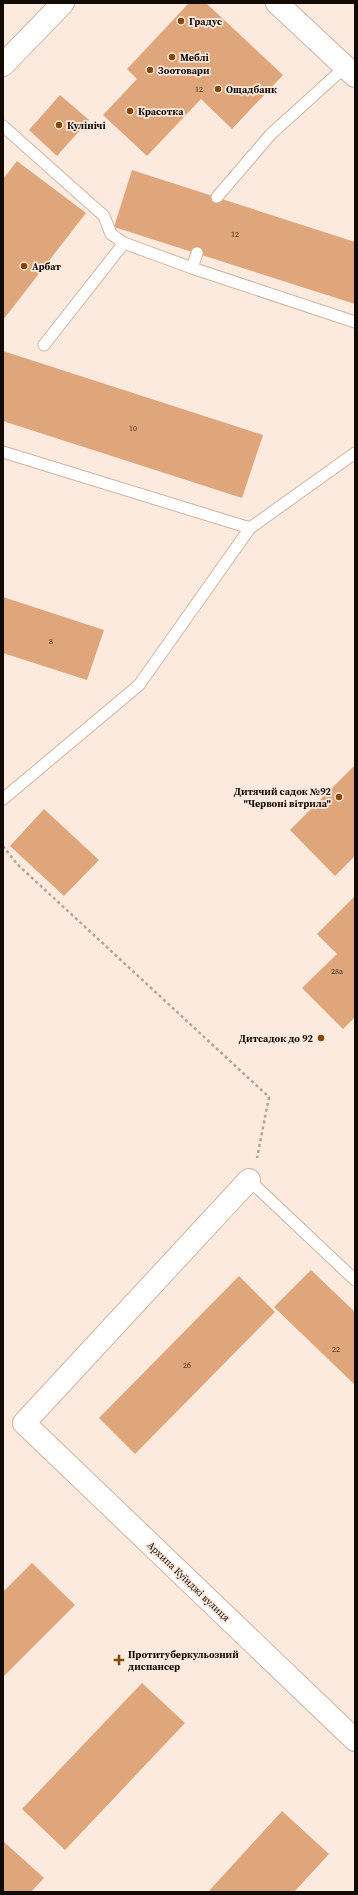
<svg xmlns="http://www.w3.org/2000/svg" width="358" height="1895" font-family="'Source Serif 4',serif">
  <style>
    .building { fill: #dea67a }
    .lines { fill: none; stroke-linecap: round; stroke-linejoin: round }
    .lane-casing { stroke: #d0b5a1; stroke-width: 13 }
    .street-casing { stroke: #d0b5a1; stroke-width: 24 }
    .secondary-casing { stroke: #d0b5a1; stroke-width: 24 }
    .path { stroke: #b2a499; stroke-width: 2.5; stroke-dasharray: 3 3; stroke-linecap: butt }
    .lane { stroke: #fff; stroke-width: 11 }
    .street { stroke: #fff; stroke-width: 22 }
    .secondary { stroke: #fff; stroke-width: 22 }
    .poi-dot { fill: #854804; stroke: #fbeadd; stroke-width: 1.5 }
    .labels { text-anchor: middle; stroke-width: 3.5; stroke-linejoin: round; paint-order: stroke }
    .number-label { font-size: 8px; fill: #463122 }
    .poi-label { font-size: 10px; font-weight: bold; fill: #130a05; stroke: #fbeadd; text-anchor: start }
    .street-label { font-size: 10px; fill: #130a05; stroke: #fbeadd }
  </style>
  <rect width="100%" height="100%" fill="#fbeadd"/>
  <path class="building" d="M189 3H206L283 75 232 129 201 99 147 156 103 115 137 79 127 69Z
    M60 95 89 120 57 156 29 130Z
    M17 161 86 213 3 320V179Z
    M132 170 355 242V304L114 227Z
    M3 351 263 435 242 498 3 421Z
    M3 597 104 630 87 680 3 653Z
    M355 765V856L335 876 290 830Z
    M44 809 99 860 64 896 10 846Z
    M355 896V1017L343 1029 302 988 337 954 317 934Z
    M311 1270 355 1312V1385L274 1307Z
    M239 1276 275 1312 135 1454 99 1418Z
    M32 1563 75 1605 3 1677V1592Z
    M142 1683 185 1723 65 1850 22 1809Z
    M282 1811 329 1854 294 1892H208Z
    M3 1841 44 1878 31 1892H3Z"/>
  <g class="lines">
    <g class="lane-casing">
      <path id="lane" d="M3 126 104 216 111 234 124 243 44 345
        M217 197 271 134 345 67
        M124 243 192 268 355 322
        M192 268 197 253
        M3 452 250 528 139 685 3 799
        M250 528 355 453
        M249 1180 355 1280"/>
    </g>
    <g class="street-casing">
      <path id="street" d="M277 3 355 76
        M249 1180 24 1423 355 1740"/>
    </g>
    <g class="secondary-casing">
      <path id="secondary" d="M3 65 63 3"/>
    </g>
    <path class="path" d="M3 846 17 864 269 1097 257 1158"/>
    <use href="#lane" class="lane"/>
    <use href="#street" class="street"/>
    <use href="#secondary" class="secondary"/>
  </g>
  <g class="poi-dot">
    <circle cx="181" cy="21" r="4"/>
    <circle cx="172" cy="57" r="4"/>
    <circle cx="150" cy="70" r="4"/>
    <circle cx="218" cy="89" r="4"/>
    <circle cx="130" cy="111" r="4"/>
    <circle cx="59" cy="125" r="4"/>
    <circle cx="24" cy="266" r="4"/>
    <circle cx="339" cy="797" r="4"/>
    <circle cx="321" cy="1038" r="4"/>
    <path d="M117 1654h4v4h4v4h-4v4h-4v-4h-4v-4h4z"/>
  </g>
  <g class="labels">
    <g class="number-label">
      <text x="199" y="92">12</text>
      <text x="235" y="237">12</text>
      <text x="133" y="431">10</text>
      <text x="51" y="644">8</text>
      <text x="337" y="974">28а</text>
      <text x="336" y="1352">22</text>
      <text x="187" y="1368">26</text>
    </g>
    <g class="poi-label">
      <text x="189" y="25">Градус</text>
      <text x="180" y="61">Меблі</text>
      <text x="158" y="74">Зоотовари</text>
      <text x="226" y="93">Ощадбанк</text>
      <text x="138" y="115">Красотка</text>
      <text x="67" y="129">Кулінічі</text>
      <text x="32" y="270">Арбат</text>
      <text x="331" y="795" text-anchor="end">Дитячий садок №92<tspan x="331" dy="12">"Червонi вiтрила"</tspan></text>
      <text x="313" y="1042" text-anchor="end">Дитсадок до 92</text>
      <text x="128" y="1658">Протитуберкульозний<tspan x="128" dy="12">диспансер</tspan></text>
    </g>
    <g class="street-label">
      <text transform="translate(189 1581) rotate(44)" y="4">Архипа Куїнджі вулиця</text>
    </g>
  </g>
  <rect width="358" height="1895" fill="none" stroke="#130a05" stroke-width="8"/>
</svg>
